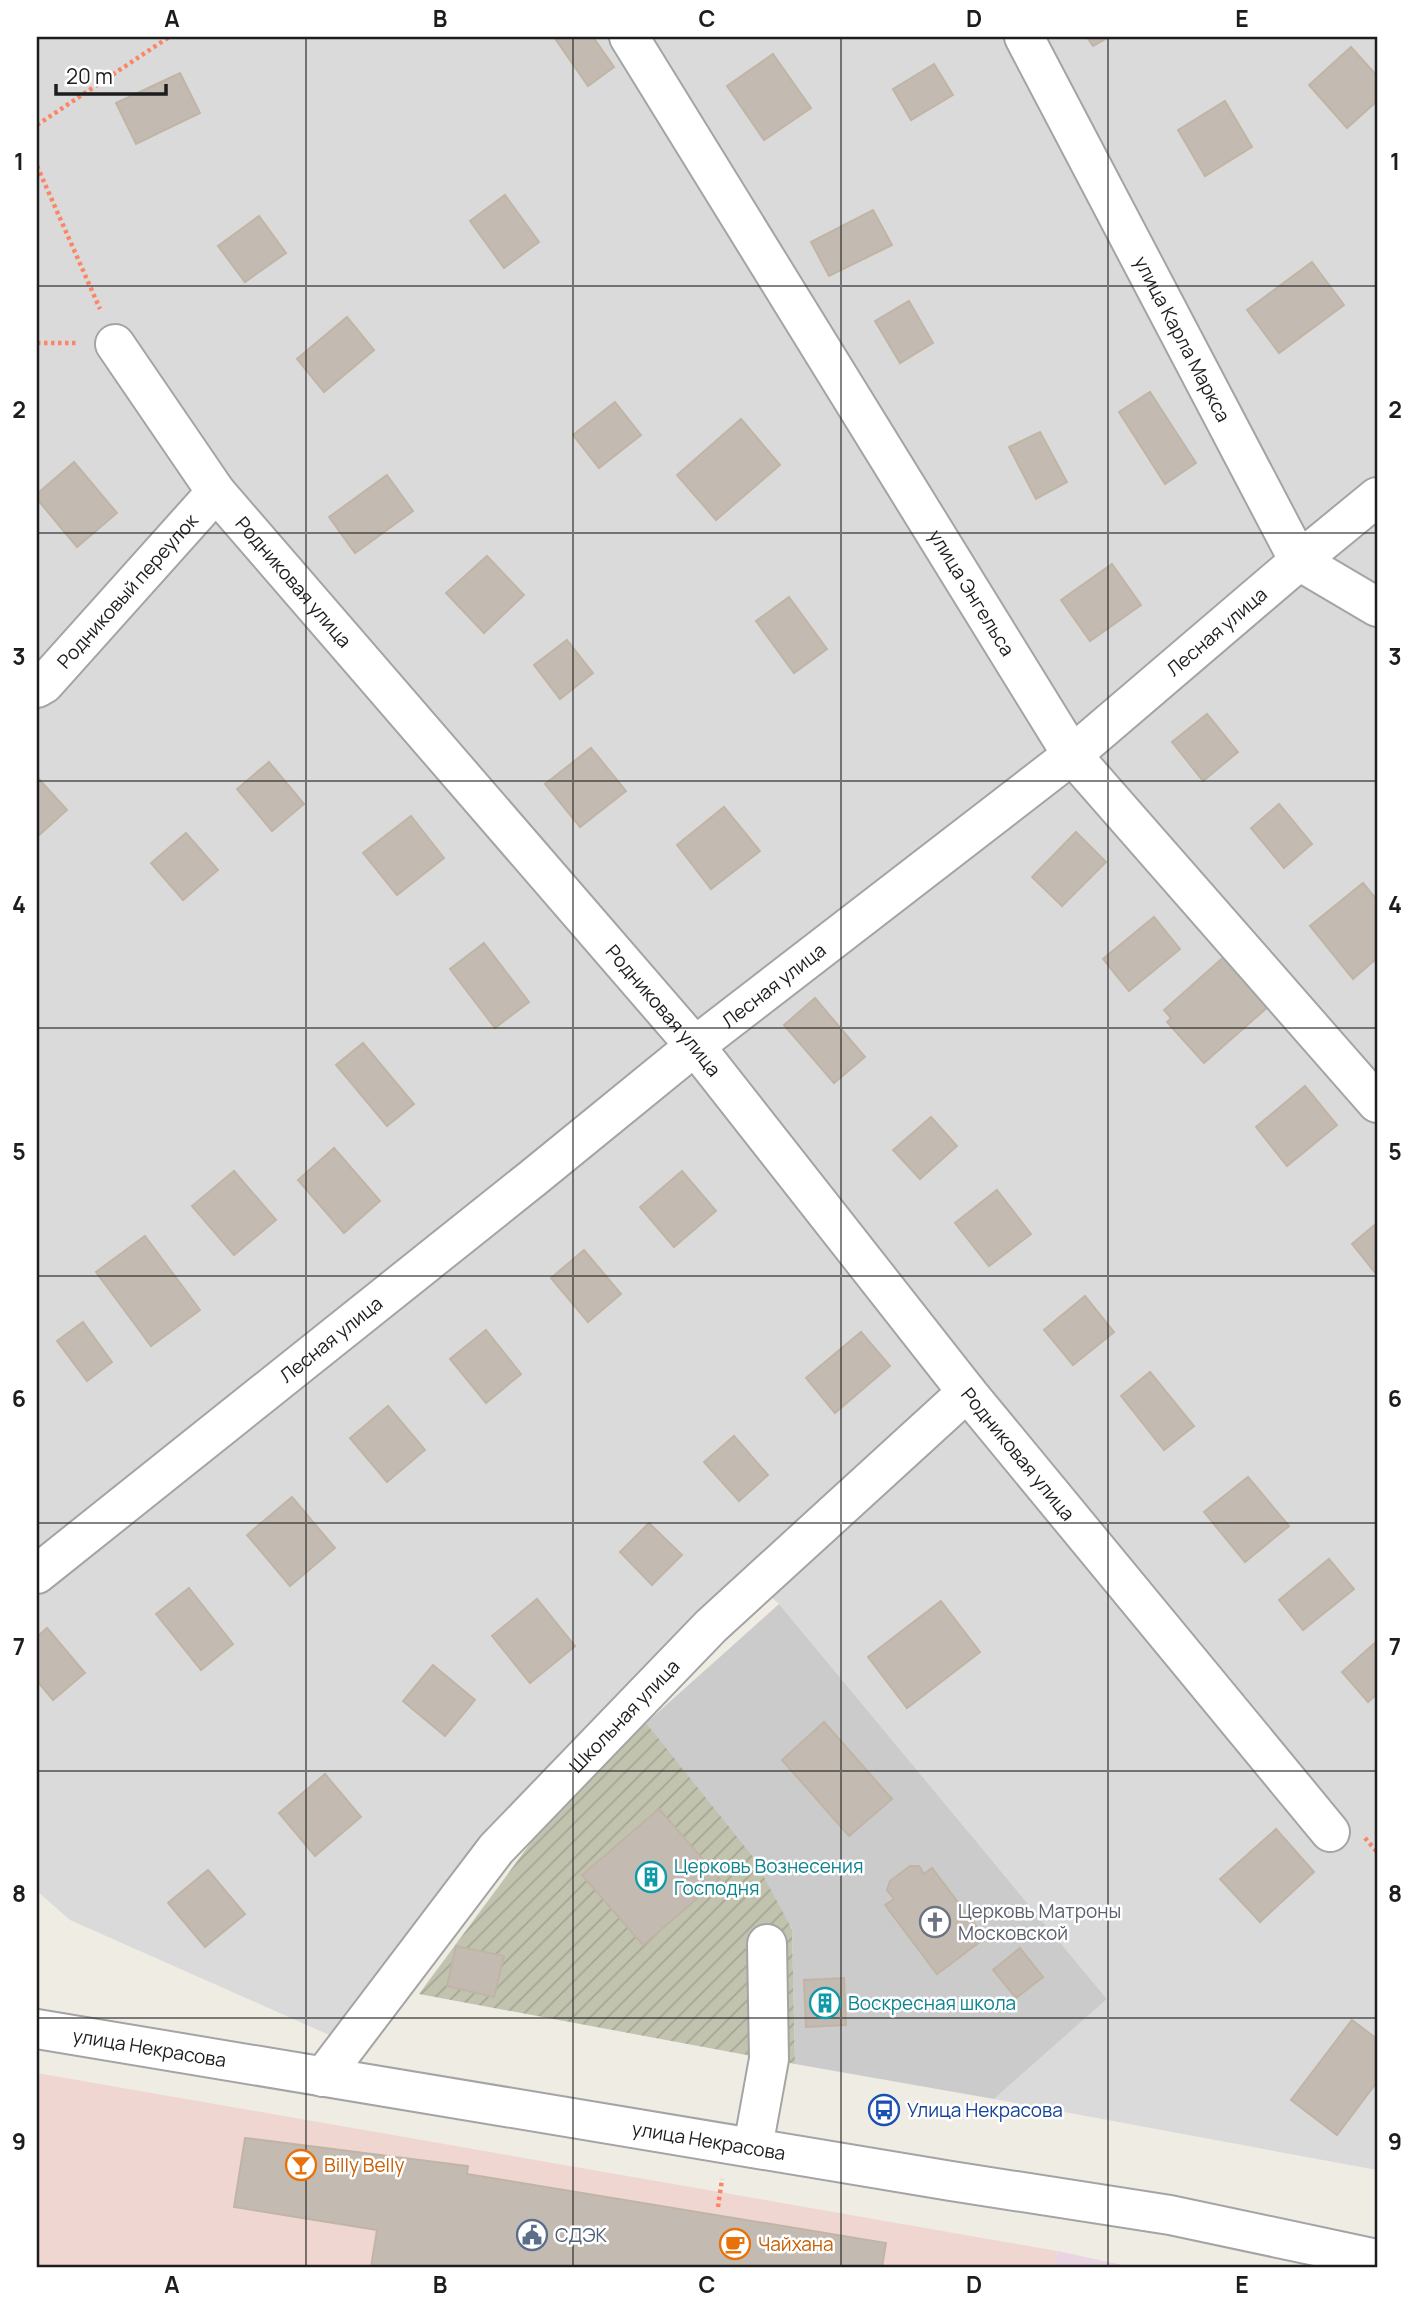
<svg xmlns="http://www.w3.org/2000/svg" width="1414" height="2304" font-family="Manrope,sans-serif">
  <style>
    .residential { fill: #dbdada }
    .commercial { fill: #f0d6d1 }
    .industrial { fill: #e8d4e2 }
    .religious { fill: #cbcbcb }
    .construction { fill: url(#construction-furrows) }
    .building { fill: #c3bbb2; stroke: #c0b4a5; stroke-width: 2 }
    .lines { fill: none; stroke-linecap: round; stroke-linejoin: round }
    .minor-casing { stroke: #a4a4a4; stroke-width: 42 }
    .path { stroke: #fb8667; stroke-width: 4.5; stroke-dasharray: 3.5 3.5; stroke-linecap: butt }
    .minor { stroke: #fff; stroke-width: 38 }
    .grid { fill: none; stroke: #1d1d1d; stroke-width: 2; stroke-opacity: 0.55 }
    .labels { text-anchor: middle; stroke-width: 5; stroke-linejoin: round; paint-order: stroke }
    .street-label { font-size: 19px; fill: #1d1d1d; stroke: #fff }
    .culture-label { font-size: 19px; fill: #0d838f; stroke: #fff; text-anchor: start }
    .worship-label { font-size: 19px; fill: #5b616d; stroke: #fff; text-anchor: start }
    .transit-label { font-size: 19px; fill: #164399; stroke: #fff; text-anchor: start }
    .food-label { font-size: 19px; fill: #c56008; stroke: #fff; text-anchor: start }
    .service-label { font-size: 19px; fill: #4e5e75; stroke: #fff; text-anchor: start }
    .neatline { fill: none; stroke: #1d1d1d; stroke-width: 2.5 }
    .grid-label { font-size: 23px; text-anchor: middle; font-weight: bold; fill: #1d1d1d }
  </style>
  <defs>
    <pattern id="construction-furrows" width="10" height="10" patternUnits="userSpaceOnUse" patternTransform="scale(1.75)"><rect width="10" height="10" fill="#c1c3ae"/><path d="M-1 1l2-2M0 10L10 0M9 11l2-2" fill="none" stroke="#a5a795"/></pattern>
  </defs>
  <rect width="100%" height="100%" fill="#eeece3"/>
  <path class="residential" d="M37 37H1377V2170L994 2099 1107 1999 779 1604 757 1584 495 1821 336 2038 70 1920 37 1891Z"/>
  <path class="commercial" d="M37 2073 1057 2251 1054 2267H37Z"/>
  <path class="industrial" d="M1057 2251 1132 2267H1054Z"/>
  <path class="religious" d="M779 1604 1107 1999 994 2099 795 2064 792 1928 646 1723Z"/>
  <path class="construction" d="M646 1723 753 1857 792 1929 795 2064 419 1994 555 1810Z"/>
  <path class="building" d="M554 37H593L614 67 588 86Z
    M1087 37H1109L1093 46Z
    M1351 47 1377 76V101L1347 128 1309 85Z
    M773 54 811 108 764 140 727 86Z
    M934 64 953 95 911 120 893 89Z
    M180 73 200 113 136 144 116 103Z
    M1225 101 1252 147 1205 176 1178 130Z
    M505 195 539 242 504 268 470 221Z
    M873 210 892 245 829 276 811 242Z
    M259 216 286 253 245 282 218 246Z
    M1312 262 1344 305 1279 353 1247 310Z
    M909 301 933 343 900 363 875 321Z
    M347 317 374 350 324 392 297 359Z
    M1150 392 1196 463 1165 484 1119 412Z
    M615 402 641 435 599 468 573 435Z
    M741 419 780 465 716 520 677 475Z
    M1040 432 1067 482 1036 499 1009 447Z
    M74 462 117 513 77 547 37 499V494Z
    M387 475 413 511 355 553 329 517Z
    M487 556 524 595 484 633 446 593Z
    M1112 564 1141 605 1090 641 1061 600Z
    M789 597 827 649 794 673 756 621Z
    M567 640 593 673 560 699 534 665Z
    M1207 714 1238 752 1203 781 1172 742Z
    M591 748 626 791 580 827 545 784Z
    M269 762 304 804 272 831 237 789Z
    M37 777 67 810 37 837Z
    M1279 804 1312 844 1284 868 1251 828Z
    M724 807 760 851 711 889 677 845Z
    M411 816 444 858 397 895 363 853Z
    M1076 832 1106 862 1062 906 1032 877Z
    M186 833 218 870 183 900 151 863Z
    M1363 883 1377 900V958L1353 979 1310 926Z
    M1154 917 1180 949 1129 991 1103 959Z
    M484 943 529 1002 495 1028 450 969Z
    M1225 956 1269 1006 1204 1063 1167 1022 1171 1018 1164 1010Z
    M815 998 865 1057 834 1083 784 1025Z
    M363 1043 414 1104 387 1126 336 1065Z
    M1305 1086 1337 1125 1287 1166 1256 1127Z
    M931 1117 957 1146 920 1179 893 1150Z
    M334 1148 380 1201 344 1233 298 1180Z
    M234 1171 276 1220 234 1255 192 1206Z
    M682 1171 716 1211 674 1247 640 1207Z
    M997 1190 1031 1234 989 1266 955 1223Z
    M1377 1223V1275L1352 1244Z
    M145 1236 200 1310 151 1346 96 1272Z
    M584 1250 621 1294 588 1322 551 1278Z
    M1085 1296 1114 1332 1073 1365 1044 1330Z
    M83 1322 112 1362 87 1381 57 1341Z
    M486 1330 521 1374 486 1403 450 1359Z
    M861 1332 890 1366 835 1413 806 1378Z
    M1150 1372 1194 1426 1164 1450 1121 1396Z
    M388 1406 425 1450 387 1482 350 1438Z
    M734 1436 768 1475 739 1501 704 1462Z
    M1248 1477 1289 1526 1245 1562 1204 1512Z
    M292 1497 335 1548 290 1586 247 1535Z
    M649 1523 682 1555 652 1585 620 1552Z
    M1329 1559 1354 1589 1303 1630 1279 1600Z
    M189 1588 233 1644 201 1670 156 1614Z
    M537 1599 575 1646 530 1683 492 1636Z
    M941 1601 980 1652 907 1708 868 1657Z
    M47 1628 85 1673 53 1700 37 1681V1637Z
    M1377 1641V1694L1368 1702 1342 1672Z
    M433 1665 475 1700 445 1736 403 1701Z
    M824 1722 892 1799 849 1836 782 1760Z
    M325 1774 361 1817 315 1856 279 1813Z
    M659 1809 720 1879 643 1945 582 1875Z
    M1276 1829 1314 1872 1260 1922 1220 1879Z
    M910 1866H919L924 1874 932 1868 985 1938 937 1974 885 1905 894 1899 887 1890 890 1881Z
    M208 1870 245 1914 205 1947 168 1903Z
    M456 1946 504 1956 494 1997 447 1986Z
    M1020 1948 1043 1977 1016 1998 993 1970Z
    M844 1978 846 2025 806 2027 804 1980Z
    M1352 2020 1377 2039V2082L1337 2135 1291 2100Z
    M245 2138 468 2166 467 2174 886 2243 882 2267H371L377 2230 234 2207Z"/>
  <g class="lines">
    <g class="minor-casing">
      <g id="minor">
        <path id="s1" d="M629 37 1072 755 1377 1103"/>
        <path id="s2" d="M1024 37 1299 561 1377 607"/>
        <path id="s3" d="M115 344 216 492 695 1046 967 1392 1330 1832"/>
        <path id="s4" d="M37 688 44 684 216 492"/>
        <path id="s5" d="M37 1574 533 1178 695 1046 1072 755 1299 561 1377 497"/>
        <path id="s6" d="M37 2029 951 2181 1170 2215 1377 2259"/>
        <path id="s7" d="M323 2077 496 1849 711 1626 967 1392"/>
        <path d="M753 2147 769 2059 767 1944"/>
      </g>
    </g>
    <path class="path" d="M37 125 169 37
      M37 166 100 309
      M37 343H78
      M1365 1838 1377 1852
      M718 2207 722 2179"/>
    <use href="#minor" class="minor"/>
  </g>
  <path class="grid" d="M306 37V2267M573 37V2267M841 37V2267M1108 37V2267M37 286H1377M37 533H1377M37 781H1377M37 1028H1377M37 1276H1377M37 1523H1377M37 1771H1377M37 2018H1377"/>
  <defs>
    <g id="building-ring" transform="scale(1.575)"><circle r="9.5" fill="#fff" stroke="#0f9aa8" stroke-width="1.5"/><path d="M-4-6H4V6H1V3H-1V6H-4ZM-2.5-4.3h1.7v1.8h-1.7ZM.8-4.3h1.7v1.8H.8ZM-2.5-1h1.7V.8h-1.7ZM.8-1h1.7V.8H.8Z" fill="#0f9aa8"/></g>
    <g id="church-ring" transform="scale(1.575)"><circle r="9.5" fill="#fff" stroke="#6b7280" stroke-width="1.5"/><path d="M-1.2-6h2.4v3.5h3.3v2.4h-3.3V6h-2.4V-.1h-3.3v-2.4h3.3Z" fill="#6b7280"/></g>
    <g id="bus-ring" transform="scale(1.575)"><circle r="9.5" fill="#fff" stroke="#1a4fb4" stroke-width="1.5"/><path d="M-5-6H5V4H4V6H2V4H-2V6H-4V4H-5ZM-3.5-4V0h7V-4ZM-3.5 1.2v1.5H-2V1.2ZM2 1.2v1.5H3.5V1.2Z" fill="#1a4fb4"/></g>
    <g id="bar-ring" transform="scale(1.575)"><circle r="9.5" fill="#fff" stroke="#e8710a" stroke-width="1.5"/><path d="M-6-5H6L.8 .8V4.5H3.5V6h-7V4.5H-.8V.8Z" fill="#e8710a"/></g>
    <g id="civic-ring" transform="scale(1.575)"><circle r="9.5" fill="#fff" stroke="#5c6f8a" stroke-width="1.5"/><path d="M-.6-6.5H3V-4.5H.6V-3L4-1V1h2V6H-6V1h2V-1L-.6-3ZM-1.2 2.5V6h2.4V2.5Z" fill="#5c6f8a"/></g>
    <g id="cafe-ring" transform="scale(1.575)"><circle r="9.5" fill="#fff" stroke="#e8710a" stroke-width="1.5"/><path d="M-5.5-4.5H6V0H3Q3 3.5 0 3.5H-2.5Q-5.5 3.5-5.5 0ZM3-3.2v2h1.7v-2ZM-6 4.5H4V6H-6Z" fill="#e8710a"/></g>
  </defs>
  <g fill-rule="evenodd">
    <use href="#building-ring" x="651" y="1877"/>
    <use href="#church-ring" x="935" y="1922"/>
    <use href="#building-ring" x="825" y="2003"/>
    <use href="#bus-ring" x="884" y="2110"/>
    <use href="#bar-ring" x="301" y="2165"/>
    <use href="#civic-ring" x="532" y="2235"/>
    <use href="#cafe-ring" x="735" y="2244"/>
  </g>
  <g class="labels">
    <g class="street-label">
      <text dy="7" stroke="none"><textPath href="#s2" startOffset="341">улица Карла Маркса</textPath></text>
      <text dy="7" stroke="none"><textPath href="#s3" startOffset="298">Родниковая улица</textPath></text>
      <text dy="7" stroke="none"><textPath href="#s4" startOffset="133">Родниковый переулок</textPath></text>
      <text dy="7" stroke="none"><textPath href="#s1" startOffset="653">улица Энгельса</textPath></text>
      <text dy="7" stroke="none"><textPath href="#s5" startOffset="1510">Лесная улица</textPath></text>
      <text dy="7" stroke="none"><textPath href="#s5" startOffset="943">Лесная улица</textPath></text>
      <text dy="7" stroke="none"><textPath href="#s3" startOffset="864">Родниковая улица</textPath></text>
      <text dy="7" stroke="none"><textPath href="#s5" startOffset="376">Лесная улица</textPath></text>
      <text dy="7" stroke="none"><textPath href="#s3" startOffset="1432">Родниковая улица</textPath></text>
      <text dy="7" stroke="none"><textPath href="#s7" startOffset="471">Школьная улица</textPath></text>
      <text dy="7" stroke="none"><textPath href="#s6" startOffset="114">улица Некрасова</textPath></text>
      <text dy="7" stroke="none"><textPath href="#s6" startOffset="681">улица Некрасова</textPath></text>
    </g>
    <g class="culture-label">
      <text x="674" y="1873">Церковь Вознесения<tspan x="674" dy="22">Господня</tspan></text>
      <text x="848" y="2010">Воскресная школа</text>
    </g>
    <g class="worship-label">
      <text x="958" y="1918">Церковь Матроны<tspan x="958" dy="22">Московской</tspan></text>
    </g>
    <g class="transit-label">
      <text x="907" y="2117">Улица Некрасова</text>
    </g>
    <g class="food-label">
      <text x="324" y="2172">Billy Belly</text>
      <text x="758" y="2251">Чайхана</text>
    </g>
    <g class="service-label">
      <text x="555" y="2242">СДЭК</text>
    </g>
  </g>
  <rect width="1414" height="2304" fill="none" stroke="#ffffff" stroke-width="77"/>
  <path d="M56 84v10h110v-10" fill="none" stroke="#1d1d1d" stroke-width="3.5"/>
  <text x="66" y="84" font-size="21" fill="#1d1d1d" stroke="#ffffff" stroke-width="5" paint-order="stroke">20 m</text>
  <rect x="38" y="38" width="1338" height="2228" class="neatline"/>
  <g class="grid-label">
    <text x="172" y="27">A</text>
    <text x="440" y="27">B</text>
    <text x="707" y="27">C</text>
    <text x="974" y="27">D</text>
    <text x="1242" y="27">E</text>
    <text x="19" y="170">1</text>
    <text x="1395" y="170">1</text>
    <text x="19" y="418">2</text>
    <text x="1395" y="418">2</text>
    <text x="19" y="665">3</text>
    <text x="1395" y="665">3</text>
    <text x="19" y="913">4</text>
    <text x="1395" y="913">4</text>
    <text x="19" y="1160">5</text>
    <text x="1395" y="1160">5</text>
    <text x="19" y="1407">6</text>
    <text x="1395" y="1407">6</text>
    <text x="19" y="1655">7</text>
    <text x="1395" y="1655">7</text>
    <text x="19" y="1902">8</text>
    <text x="1395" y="1902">8</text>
    <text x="19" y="2150">9</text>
    <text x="1395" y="2150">9</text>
    <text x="172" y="2293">A</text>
    <text x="440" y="2293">B</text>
    <text x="707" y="2293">C</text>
    <text x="974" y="2293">D</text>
    <text x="1242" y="2293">E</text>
  </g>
</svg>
